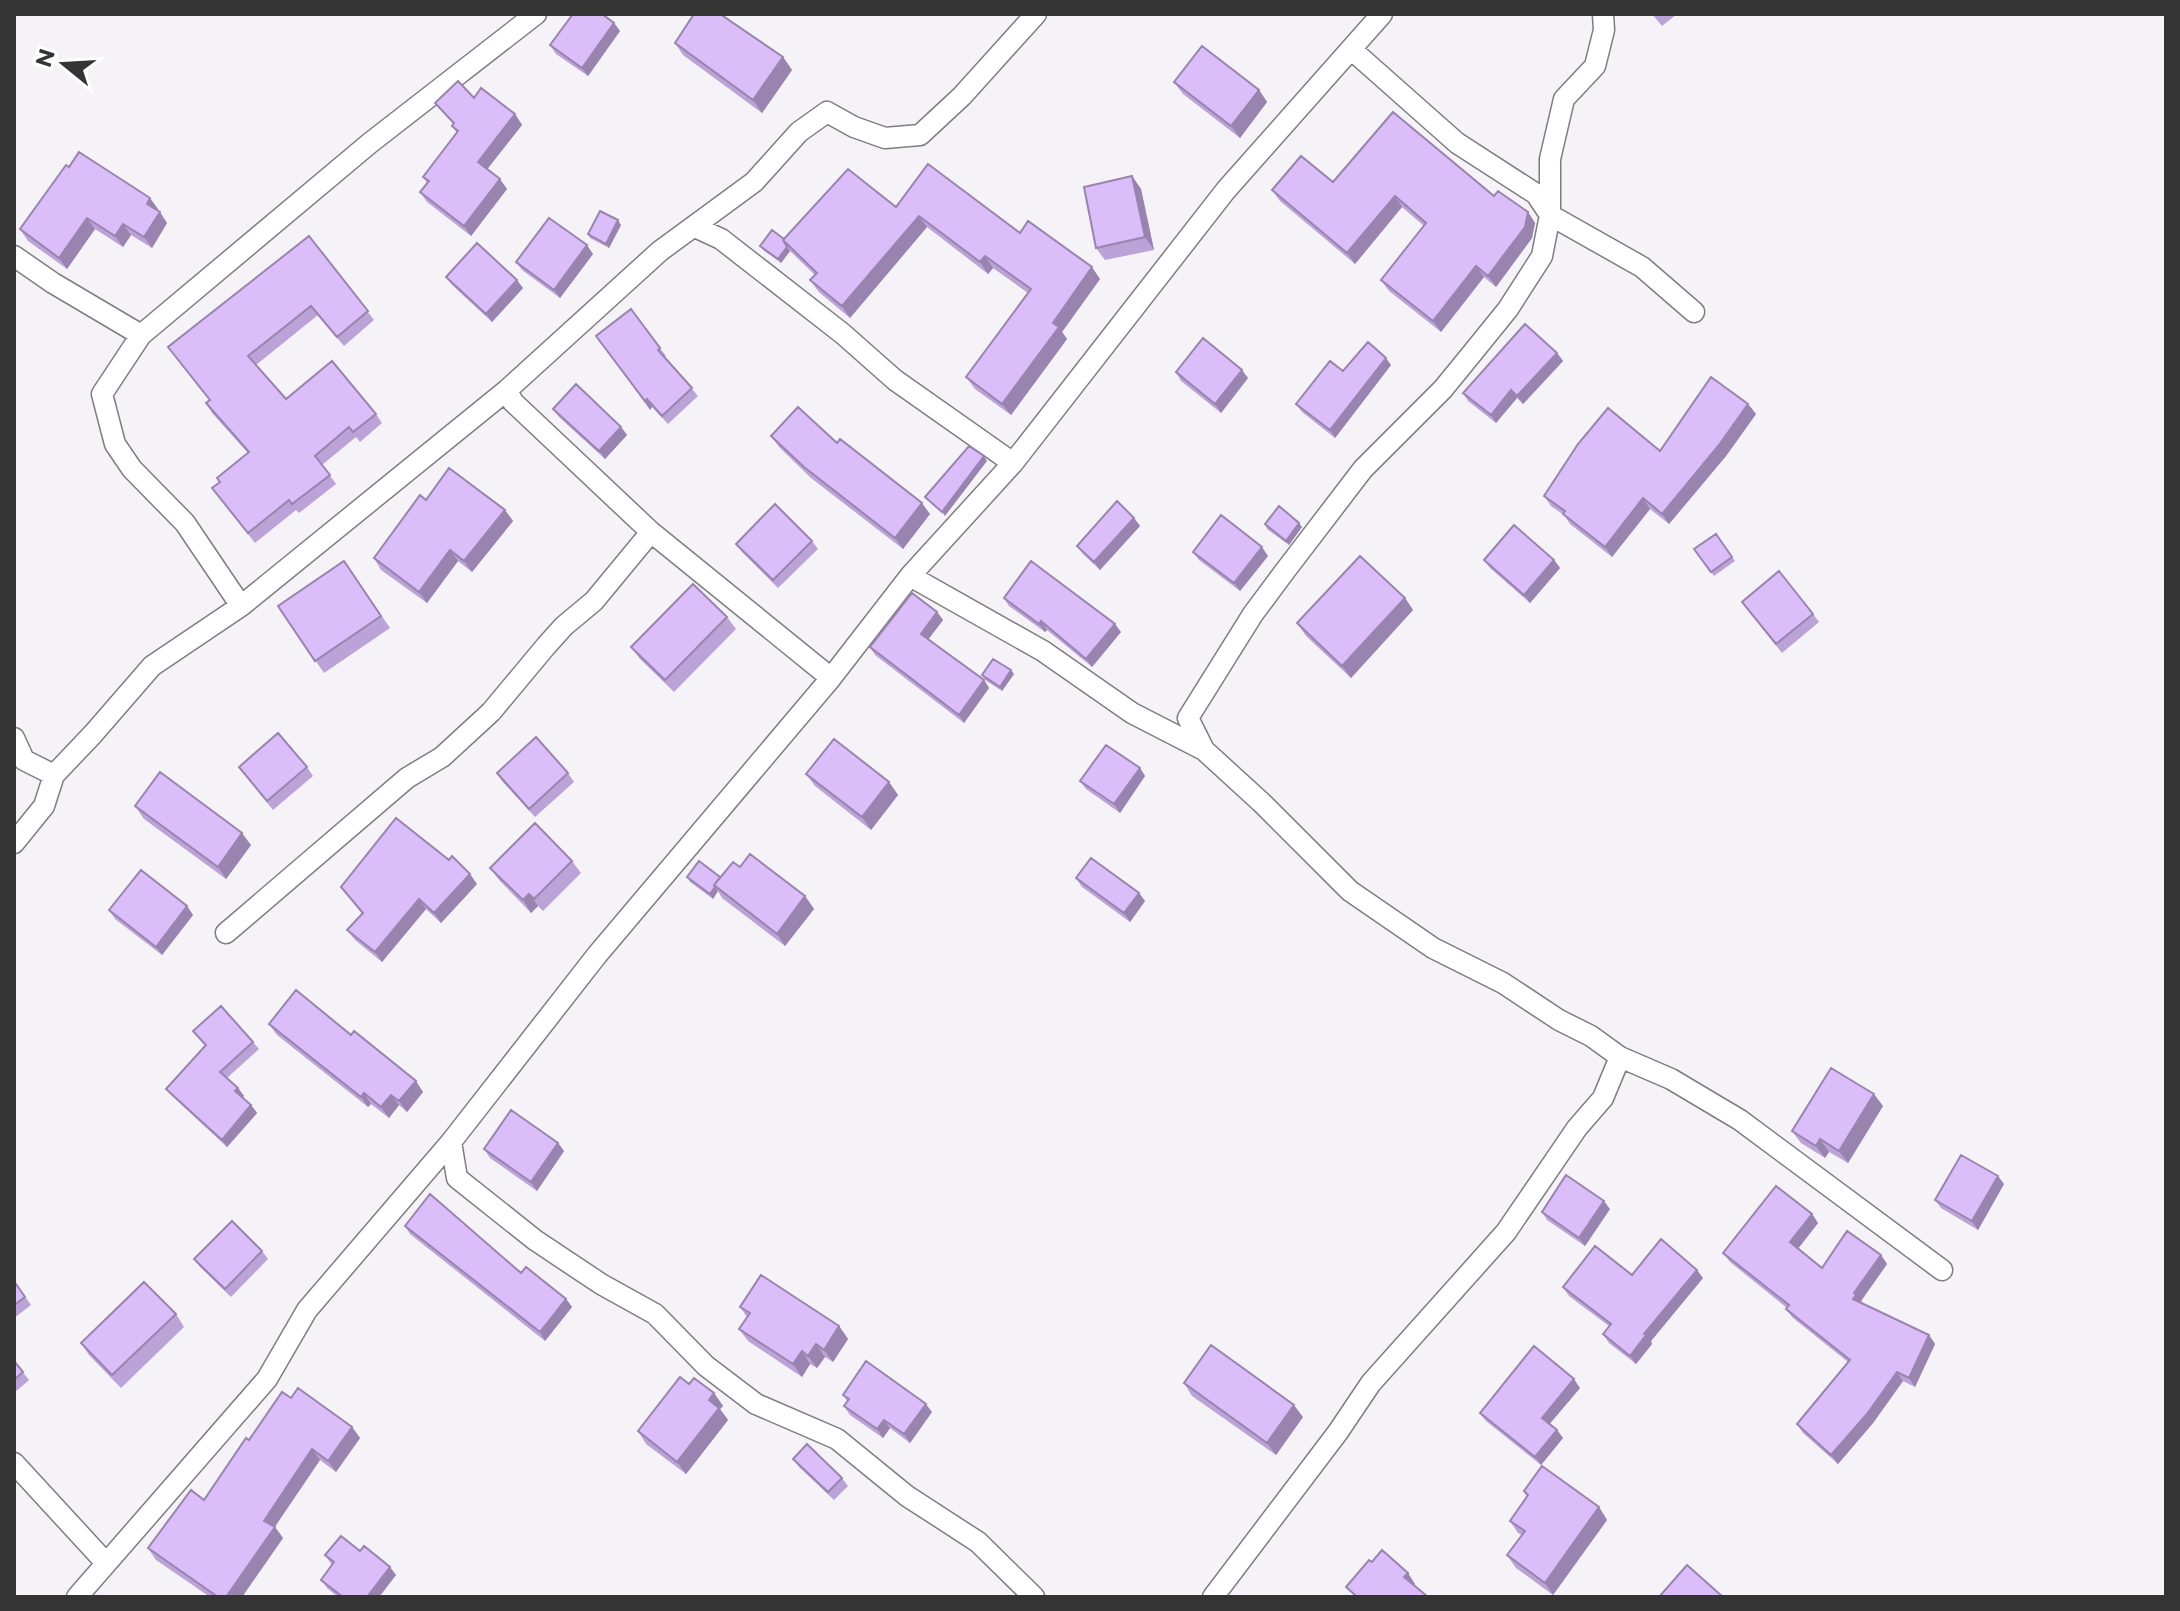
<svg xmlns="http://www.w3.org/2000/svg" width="2180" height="1611" font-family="Montserrat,sans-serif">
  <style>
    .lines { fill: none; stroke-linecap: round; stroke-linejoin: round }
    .minor-casing { stroke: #7e7d80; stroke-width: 23 }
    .minor { stroke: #fff; stroke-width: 20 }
    .wall { fill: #bca3d7 }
    .shaded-wall { fill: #9984af }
    .building { fill: #dbbdfa; stroke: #9984af; stroke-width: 2 }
  </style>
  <rect width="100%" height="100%" fill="#f5f3f7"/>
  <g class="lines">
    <g class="minor-casing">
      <path id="minor" d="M1352 50 1457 143 1536 194 1550 215 1642 267 1694 312
        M695 227 721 239 843 334 895 380 1013 463
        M14 256 53 283 141 335
        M507 390 513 402 651 532 831 678
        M910 576 1043 651 1132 713 1204 750 1262 803 1350 891 1433 948 1503 983 1559 1020 1591 1036 1620 1057 1671 1079 1740 1120 1942 1270
        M241 606 185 523 132 469 115 444 102 394 141 335 370 143 536 14
        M14 738 24 760 54 775
        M1204 750 1188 718 1253 614 1285 571 1363 469 1443 389 1474 351 1508 309 1542 256 1550 215V159L1564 99 1595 66 1604 30 1603 14
        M14 843 44 806 54 775 93 734 152 666 241 606 507 390 660 251 754 182 799 132 827 112 854 127 885 138 920 135 962 96 1036 14
        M226 933 407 778 442 757 491 712 546 646 564 626 594 601 651 532
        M451 1142 457 1178 535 1240 601 1284 655 1314 706 1366 756 1404 837 1439 907 1496 978 1542 1034 1597
        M14 1463 106 1563
        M77 1597 267 1379 307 1310 451 1142 597 955 831 678 910 576 1013 463 1226 190 1382 14
        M1213 1597 1338 1432 1371 1383 1506 1232 1577 1128 1603 1098 1620 1057"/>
    </g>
    <use href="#minor" class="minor"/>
  </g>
  <path class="wall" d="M1652 14H1677L1662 26Z
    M614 23 620 31 588 76 556 54 550 45Z
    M675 43 783 57 792 70 762 113 683 55Z
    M1174 82 1259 90 1267 102 1240 138 1183 94Z
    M474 98 515 114 522 125 487 169 507 189 471 236 427 202 420 192 427 183 423 177 457 133 452 126 453 124 435 103Z
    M66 165 158 209 157 210 167 223 152 248 131 235 123 247 95 229 67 269 28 241 20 229Z
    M1132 176 1141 189 1154 250 1105 260 1096 248Z
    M1333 182 1494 196 1528 212 1535 223 1532 238 1496 287 1484 277 1441 332 1389 291 1381 280 1424 226 1402 207 1355 264 1280 201 1272 190Z
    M896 207 1020 233 1100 279 1062 332 1067 339 1011 415 975 389 966 377 1028 293 993 268 988 274 927 227 850 318 819 292 810 280 815 275 790 251 781 263 763 250 760 246Z
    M621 225 609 248 590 238 588 234Z
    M309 236 374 320 344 346 318 315 256 365 286 399 376 414 382 423 360 442 356 437 322 465 336 484 299 513 296 510 255 543 212 488 220 482 248 453 212 413 206 403 209 400 168 347Z
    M593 254 560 298 522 270 516 262Z
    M446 277 523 288 492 322 452 285Z
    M596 336 660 348 666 356 665 357 698 396 668 424 652 407 650 410Z
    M1557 353 1563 361 1523 404 1517 398 1496 423 1468 401 1463 393Z
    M1391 365 1335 438 1302 412 1296 404 1343 371Z
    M1176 372 1248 378 1221 413 1181 381Z
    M1748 404 1756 414 1726 456 1669 524 1650 509 1612 557 1570 524 1564 515 1551 506 1544 496 1660 451Z
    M553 409 621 427 627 435 605 459 559 417Z
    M771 436 837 443 930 514 903 549 811 478 779 447Z
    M426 500 505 510 513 521 472 572 458 561 427 603 381 570 374 558Z
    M1134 518 1140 526 1100 570 1083 554 1077 546Z
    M1265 524 1302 527 1289 545 1267 529Z
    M1716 534 1735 561 1714 576 1694 549Z
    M812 541 818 549 778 588 742 552 736 544Z
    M1193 552 1268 556 1240 591 1199 560Z
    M1484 560H1554L1560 568 1530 603 1490 568Z
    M344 561 390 628 324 673 278 606Z
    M1004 598 1121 632 1092 667 1047 630 1045 632 1009 606Z
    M1405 598 1413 610 1351 678 1306 636 1297 623Z
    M1742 602 1813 614 1819 622 1782 653Z
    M937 612 943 620 928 640 984 680 989 688 964 723 875 655 870 647Z
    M727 617 736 629 674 692 640 659 631 647Z
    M1014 674 1002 691 985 680 982 675Z
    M239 767H307L313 776 273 810Z
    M1140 768 1145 776 1120 813 1086 789 1080 781Z
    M497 773H568L574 782 535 817 502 781Z
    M806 774 889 782 898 795 871 830 815 786Z
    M135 806 251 845 226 879 144 819Z
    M572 861 581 873 543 911 538 906 531 913 499 880 490 868Z
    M740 867 805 896 814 909 785 946 722 898 718 891 713 899 690 882 687 877H720Z
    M1076 878 1139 893 1145 901 1130 922 1082 887Z
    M477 884 441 923 426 909 382 962 355 940 347 930 362 914 341 887Z
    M187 906 193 915 162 955 115 919 109 910Z
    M269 1024 351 1035 423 1092 407 1112 399 1105 389 1118 371 1104 368 1107 277 1035Z
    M193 1031 253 1042 259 1049 227 1078 238 1088 244 1096 242 1097 251 1105 257 1113 227 1147 172 1096 166 1089 205 1046Z
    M1883 1106 1848 1163 1829 1152 1825 1158 1801 1143 1792 1131Z
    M558 1143 564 1151 537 1191 490 1158 484 1149Z
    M2004 1184 1978 1230 1941 1208 1935 1200Z
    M1610 1209 1585 1246 1547 1220 1542 1212Z
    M1812 1214 1818 1223 1798 1249 1822 1268 1881 1255 1887 1264 1861 1301 1863 1304 1929 1335 1935 1344 1915 1387 1903 1381 1873 1423 1838 1464 1803 1433 1797 1424 1848 1362 1793 1318 1786 1309 1787 1308 1730 1262 1723 1253Z
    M405 1226 521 1273 566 1299 572 1307 545 1341 410 1234Z
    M262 1251 268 1259 231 1297 200 1267 194 1259Z
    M1632 1275 1703 1278 1651 1341 1652 1344 1636 1364 1609 1343 1603 1334 1609 1326 1569 1296 1563 1287Z
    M14 1281 31 1305 14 1318Z
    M740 1307 839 1326 848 1339 833 1362 825 1357 817 1368 810 1364 802 1377 748 1341 739 1329 747 1317Z
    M176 1314 184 1327 121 1388 89 1355 81 1343Z
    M14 1361 29 1380 14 1393Z
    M1184 1383 1303 1417 1276 1455 1192 1396Z
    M689 1384 714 1393 723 1406 720 1409 728 1420 686 1474 646 1444 638 1431Z
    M1580 1388 1549 1424 1557 1430 1563 1438 1541 1465 1486 1421 1480 1413Z
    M843 1395 932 1412 910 1443 890 1428 883 1438 850 1415 844 1406 847 1401Z
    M291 1398 352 1427 360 1438 336 1472 320 1460 275 1527 283 1538 242 1597H210L156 1560 148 1548 204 1500 249 1440Z
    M793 1459 842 1478 848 1486 834 1500 799 1467Z
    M1524 1491 1599 1507 1607 1520 1553 1595 1516 1568 1507 1555 1522 1535 1518 1533 1510 1521 1527 1497Z
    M360 1551 396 1575 379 1597H338L327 1588 321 1580 332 1565 325 1555Z"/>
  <path class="shaded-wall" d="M614 23 620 31 588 76 582 68Z
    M783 57 792 70 762 113 753 100Z
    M1259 90 1267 102 1240 138 1231 126Z
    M515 114 522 125 485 172 478 162Z
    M1132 176 1141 189 1154 250 1145 237Z
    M500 179 507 189 471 236 464 226Z
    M1395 196 1402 207 1355 264 1347 253Z
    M150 198 158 209 155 215 147 204Z
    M160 212 167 223 152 248 144 237Z
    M1528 212 1535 223 1532 238 1496 287 1488 276Z
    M919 216 927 227 850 318 842 306Z
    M87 218 95 229 67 269 59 258Z
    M618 220 621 225 609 248 606 244Z
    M123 224 131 235 123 247 115 236Z
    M587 245 593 254 560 298 554 290Z
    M787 247 790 251 781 263 778 259Z
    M985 256 993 268 988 274 980 262Z
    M1476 266 1484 277 1441 332 1433 321Z
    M1092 267 1100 279 1062 332 1067 339 1011 415 1002 404 1053 323Z
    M517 280 523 288 492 322 486 314Z
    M1557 353 1563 361 1523 404 1517 396Z
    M1386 358 1391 365 1335 438 1330 430Z
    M1242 370 1248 378 1221 413 1215 404Z
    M1511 390 1517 398 1496 423 1491 415Z
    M647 399 652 407 650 410 645 401Z
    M1748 404 1756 414 1726 456 1669 524 1662 514Z
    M621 427 627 435 605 459 599 451Z
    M984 456 987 461 945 516 942 512Z
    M1643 498 1650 509 1612 557 1605 547Z
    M922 503 930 514 903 549 895 538Z
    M505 510 513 521 472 572 464 561Z
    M1134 518 1140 526 1100 570 1094 562Z
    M1299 523 1302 527 1289 545 1286 541Z
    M1262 547 1268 556 1240 591 1234 583Z
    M450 550 458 561 427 603 419 592Z
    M1554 560 1560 568 1530 603 1524 595Z
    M1405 598 1413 610 1351 678 1342 666Z
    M937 612 943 620 926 642 921 634Z
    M1041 621 1047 630 1045 632 1039 624Z
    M1115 624 1121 632 1092 667 1086 659Z
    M1011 670 1014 674 1002 691 1000 687Z
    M984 680 989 688 964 723 959 715Z
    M1140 768 1145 776 1120 813 1114 804Z
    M889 782 898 795 871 830 862 817Z
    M242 833 251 845 226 879 218 867Z
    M470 874 477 884 441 923 434 913Z
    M715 887 718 891 713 899 710 894Z
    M1139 893 1145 901 1130 922 1124 913Z
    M529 894 538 906 531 913 523 900Z
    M805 896 814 909 785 946 777 934Z
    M419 899 426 909 382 962 375 952Z
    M187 906 193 915 162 955 156 947Z
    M416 1081 423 1092 407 1112 399 1101Z
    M238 1088 244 1096 241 1099 235 1091Z
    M364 1093 371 1104 368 1107 361 1097Z
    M1874 1094 1883 1106 1848 1163 1839 1151Z
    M391 1095 399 1105 389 1118 381 1107Z
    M251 1105 257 1113 227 1147 222 1140Z
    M1820 1139 1829 1152 1825 1158 1816 1146Z
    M558 1143 564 1151 537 1191 531 1182Z
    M1998 1176 2004 1184 1978 1230 1972 1221Z
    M1604 1201 1610 1209 1585 1246 1579 1238Z
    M1812 1214 1818 1223 1796 1251 1790 1242Z
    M1881 1255 1887 1264 1861 1301 1863 1304 1853 1299 1854 1293Z
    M1697 1270 1703 1278 1651 1341 1652 1344 1636 1364 1630 1356 1644 1334Z
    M566 1299 572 1307 545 1341 540 1332Z
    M839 1326 848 1339 833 1362 824 1350Z
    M1929 1335 1935 1344 1915 1387 1909 1378Z
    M816 1344 825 1357 817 1368 808 1356Z
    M802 1351 810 1364 802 1377 793 1364Z
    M1897 1372 1903 1381 1873 1423 1838 1464 1831 1455Z
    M1574 1379 1580 1388 1548 1426 1542 1418Z
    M714 1393 723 1406 720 1409 728 1420 686 1474 677 1462 709 1400Z
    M926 1404 932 1412 910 1443 904 1434Z
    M1294 1405 1303 1417 1276 1455 1267 1443Z
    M884 1420 890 1428 883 1438 877 1429Z
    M352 1427 360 1438 336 1472 328 1461Z
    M1557 1430 1563 1438 1541 1465 1535 1457Z
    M312 1449 320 1460 271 1532 264 1521Z
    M1599 1507 1607 1520 1553 1595 1545 1583Z
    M275 1527 283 1538 242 1597H226Z
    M390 1567 396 1575 379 1597H367Z
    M1408 1573 1415 1584 1412 1588 1404 1577Z"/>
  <path class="building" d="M573 14H602L614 23 582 68 550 45Z
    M694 14H720L783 57 753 100 675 43Z
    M1202 46 1259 90 1231 126 1174 82Z
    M458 81 474 98 481 88 515 114 478 162 500 179 464 226 420 192 429 181 423 177 458 131 452 126 454 123 435 103Z
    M1393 112 1494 196 1498 191 1528 212 1525 227 1488 276 1476 266 1433 321 1381 280 1426 223 1395 196 1347 253 1272 190 1301 156 1333 182Z
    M79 152 150 198 147 204 160 212 144 237 123 224 115 236 87 218 59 258 20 229 66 165 69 167Z
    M928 164 1020 233 1028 221 1092 267 1053 323 1059 327 1002 404 966 377 1031 289 985 256 980 262 919 216 842 306 810 280 817 273 783 240 848 169 896 207Z
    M1132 176 1145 237 1096 248 1084 187Z
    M600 211 618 220 606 244 588 234Z
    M549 218 587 245 554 290 516 262Z
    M772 230 784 239 783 240 787 247 778 259 760 246Z
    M309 236 368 311 337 337 311 306 248 356 286 399 332 361 376 414 353 432 349 427 315 456 330 475 292 504 289 500 248 533 212 488 220 482 217 478 249 452 206 403 210 400 168 347Z
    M477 243 517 280 486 314 446 277Z
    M631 309 660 348 658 350 692 388 662 416 647 399 645 401 596 336Z
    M1525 324 1557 353 1517 396 1511 390 1491 415 1463 393Z
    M1203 338 1242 370 1215 404 1176 372Z
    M1368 342 1386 358 1330 430 1296 404 1330 361 1343 371Z
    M1711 377 1748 404 1719 445 1662 514 1643 498 1605 547 1563 514 1565 511 1544 496 1578 444 1608 408 1660 451Z
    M576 384 621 427 599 451 553 409Z
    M798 407 837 443 840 439 922 503 895 538 804 467 771 436Z
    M969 446 984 456 942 512 925 497Z
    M449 468 505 510 464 561 450 550 419 592 374 558 420 495 426 500Z
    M1117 501 1134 518 1094 562 1077 546Z
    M775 504 812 541 773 580 736 544Z
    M1279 506 1299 523 1286 541 1265 524Z
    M1221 515 1262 547 1234 583 1193 552Z
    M1514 525 1554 560 1524 595 1484 560Z
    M1716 534 1732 557 1711 572 1694 549Z
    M1360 556 1405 598 1342 666 1297 623Z
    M344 561 381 616 315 661 278 606Z
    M1031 561 1115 624 1086 659 1041 621 1039 624 1004 598Z
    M1779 571 1813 614 1776 644 1742 602Z
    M693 584 727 617 665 680 631 647Z
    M912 593 937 612 921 634 984 680 959 715 870 647Z
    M993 659 1011 670 1000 687 982 675Z
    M278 733 307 767 267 801 239 767Z
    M536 737 568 773 529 809 497 773Z
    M834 739 889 782 862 817 806 774Z
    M1106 745 1140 768 1114 804 1080 781Z
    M160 772 242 833 218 867 135 806Z
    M396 818 449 860 452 856 470 874 434 913 419 899 375 952 347 930 363 913 341 887Z
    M535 823 572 861 534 899 529 894 523 900 490 868Z
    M750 854 805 896 777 934 714 885 733 862 740 867Z
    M1091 858 1139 893 1124 913 1076 878Z
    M699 861 720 877 714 885 715 887 710 894 687 877Z
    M141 870 187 906 156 947 109 910Z
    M296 990 351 1035 354 1031 416 1081 399 1101 391 1095 381 1107 364 1093 361 1097 269 1024Z
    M221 1006 253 1042 220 1072 238 1088 235 1091 251 1105 222 1140 166 1089 206 1045 193 1031Z
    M1831 1068 1874 1094 1839 1151 1820 1139 1816 1146 1792 1131Z
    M511 1110 558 1143 531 1182 484 1149Z
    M1961 1155 1998 1176 1972 1221 1935 1200Z
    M1566 1175 1604 1201 1579 1238 1542 1212Z
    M1776 1186 1812 1214 1790 1242 1822 1268 1847 1231 1881 1255 1854 1293 1856 1295 1853 1299 1929 1335 1909 1378 1897 1372 1867 1414 1831 1455 1797 1424 1850 1360 1786 1309 1789 1305 1723 1253Z
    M430 1194 521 1273 526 1267 566 1299 540 1332 405 1226Z
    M232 1221 262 1251 225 1289 194 1259Z
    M1661 1239 1697 1270 1644 1334 1646 1335 1630 1356 1603 1334 1611 1324 1563 1287 1595 1246 1632 1275Z
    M761 1275 839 1326 824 1350 816 1344 808 1356 802 1351 793 1364 739 1329 750 1313 740 1307Z
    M14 1281 25 1297 14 1305Z
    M144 1282 176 1314 112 1375 81 1343Z
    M1211 1345 1294 1405 1267 1443 1184 1383Z
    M1534 1346 1574 1379 1542 1418 1557 1430 1535 1457 1480 1413Z
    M14 1361 23 1372 14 1380Z
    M866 1361 926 1404 904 1434 884 1420 877 1429 844 1406 849 1399 843 1395Z
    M680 1377 689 1384 694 1378 714 1393 709 1400 719 1408 677 1462 638 1431Z
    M298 1388 352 1427 328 1461 312 1449 264 1521 275 1527 226 1597H218L148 1548 191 1490 204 1500 246 1438 249 1440 282 1392 291 1398Z
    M807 1444 842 1478 828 1492 793 1459Z
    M1542 1466 1599 1507 1545 1583 1507 1555 1525 1531 1510 1521 1528 1495 1524 1491Z
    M341 1536 360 1551 364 1546 390 1567 367 1597H343L321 1580 334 1562 325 1555Z
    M1382 1550 1408 1573 1404 1577 1428 1597H1354L1355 1595 1346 1587 1369 1560 1372 1562Z
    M1687 1565 1723 1597H1659Z"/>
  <rect width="2180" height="1611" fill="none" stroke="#353435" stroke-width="32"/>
  <g transform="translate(64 64) rotate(288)" stroke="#ffffff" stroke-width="6" paint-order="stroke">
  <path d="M0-6L14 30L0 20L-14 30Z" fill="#353435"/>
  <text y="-12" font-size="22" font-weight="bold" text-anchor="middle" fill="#353435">N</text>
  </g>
</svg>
